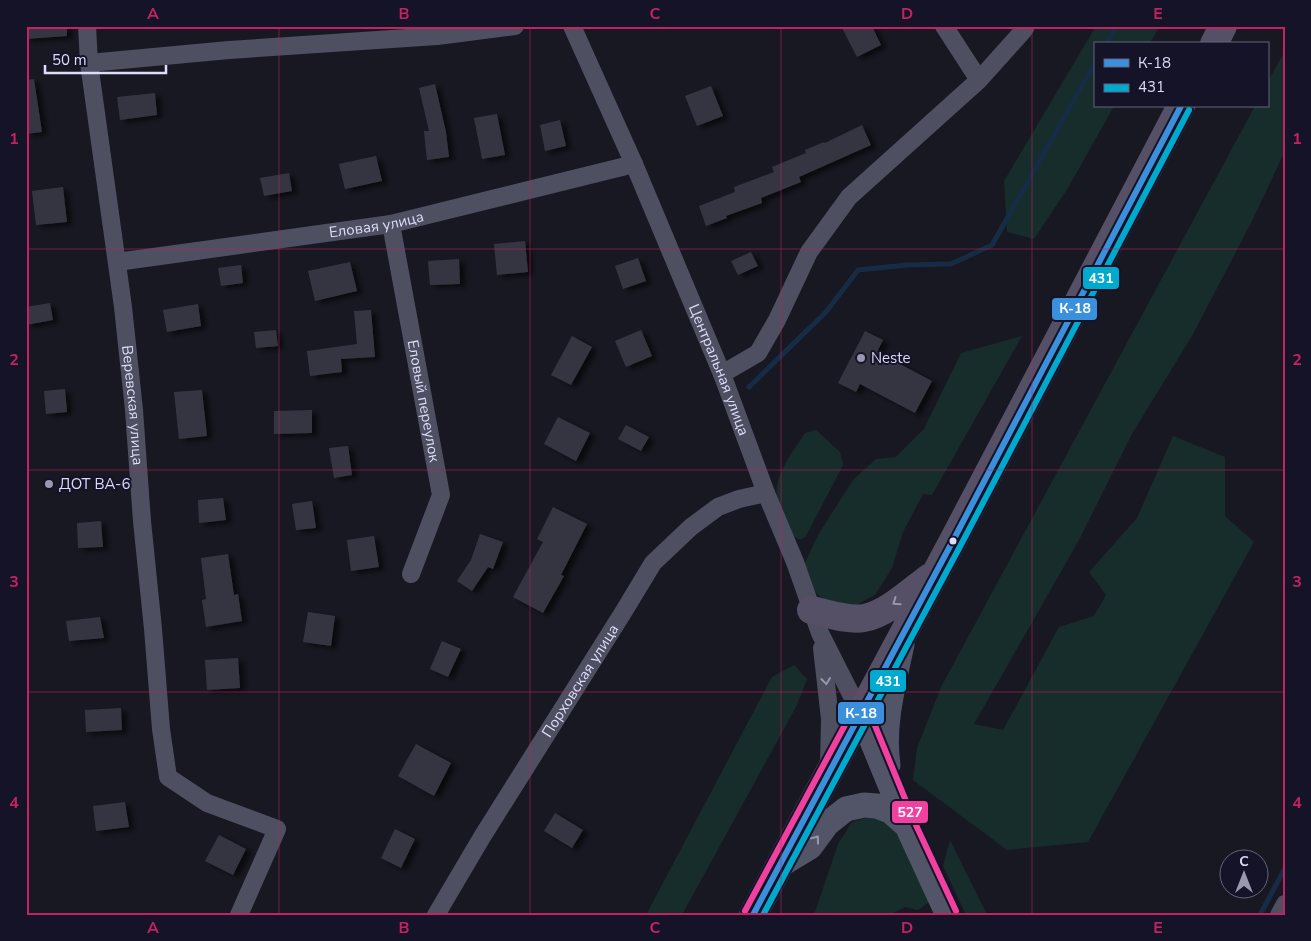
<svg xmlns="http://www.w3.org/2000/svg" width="1311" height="941" font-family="'Nunito Sans',sans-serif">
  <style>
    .green { fill: #172d2b }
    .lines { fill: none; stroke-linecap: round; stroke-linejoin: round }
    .stream { stroke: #162c45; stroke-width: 5 }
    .building { fill: #363643; filter: url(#shadow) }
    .street { stroke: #4e4f61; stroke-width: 18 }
    .secondary { stroke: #525467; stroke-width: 25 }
    .primary { stroke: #555066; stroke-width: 28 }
    .bus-1-casing { stroke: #141327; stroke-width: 10 }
    .bus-2-casing { stroke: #141327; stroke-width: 10 }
    .bus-3-casing { stroke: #141327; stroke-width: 10 }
    .bus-1 { stroke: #3a90db; stroke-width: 6 }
    .bus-2 { stroke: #00a9ce; stroke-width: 6 }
    .bus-3 { stroke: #f240a1; stroke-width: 6 }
    .oneway { stroke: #9996b0 }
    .oneway2 { stroke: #9696ae }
    .oneway3 { stroke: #9898b1 }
    .grid { fill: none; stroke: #c32263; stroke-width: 1; stroke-opacity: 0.55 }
    .poi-dot { fill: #9898af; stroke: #141327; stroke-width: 2 }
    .bus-dot { fill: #ddddfb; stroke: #141327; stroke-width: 2 }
    .labels { text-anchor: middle; stroke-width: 4; stroke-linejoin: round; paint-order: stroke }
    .street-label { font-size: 15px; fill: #ddddfb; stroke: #141327 }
    .poi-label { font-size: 15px; fill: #ddddfb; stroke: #141327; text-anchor: start }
    .line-badge { stroke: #141327; stroke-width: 2 }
    .badge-label { font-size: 14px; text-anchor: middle; font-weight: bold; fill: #fff }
    .neatline { fill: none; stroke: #c32263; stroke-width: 2 }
    .grid-label { font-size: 16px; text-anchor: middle; font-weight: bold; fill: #c32263 }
  </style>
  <defs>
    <filter id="shadow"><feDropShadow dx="5.5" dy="3" stdDeviation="2.5" flood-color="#0009"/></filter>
  </defs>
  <rect width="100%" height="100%" fill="#181822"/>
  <path class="green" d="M1096 26H1160L1149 44H1095V106H1114L1068 188 1034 239 1007 232 1004 181Z
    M1285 51V151L1252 221 1192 336 1133 432 1079 540 974 724 1003 730 1059 627 1094 616 1106 595 1089 572 1137 518 1173 436 1225 457V516L1254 542 1088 842 1007 850 913 780 917 748 941 687 1255 106H1267V83Z
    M1022 336 932 495 923 494 903 532 892 568 875 595 854 606 829 603 808 587 803 567 818 535 853 480 876 459 896 457 924 429 961 353Z
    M816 430 840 452 843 465 806 536 802 539H798L793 536C789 526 778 506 777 496 774 474 794 451 805 433Z
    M794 665 807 679 797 705 682 915H646L772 677Z
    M868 817 883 819 895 830 929 902 918 910 905 907 890 915H814L838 844 852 822Z
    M950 840 987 915H966L943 866Z"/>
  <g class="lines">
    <path class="stream" d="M1106 44 1116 26
      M749 387 826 312 858 270 907 265 951 264 992 245 1095 63
      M1260 915 1285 868"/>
  </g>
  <path class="building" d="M26 26H67V36L26 39Z
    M841 26H872L881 45 857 57Z
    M34 79 42 132 26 134V80Z
    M435 84 446 132 449 157 427 160 424 131H429L419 88Z
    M711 86 723 116 697 126 685 96Z
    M155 93 157 115 120 120 117 97Z
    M497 114 505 155 482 159 474 118Z
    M560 120 566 146 545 151 540 125Z
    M862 125 871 145 799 177 801 182 761 198 762 203 726 216 727 218 706 226 699 206 735 192 734 187 774 172 772 167 806 153 805 150 824 142 825 143Z
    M376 156 382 181 345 189 339 164Z
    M289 173 292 191 264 196 260 178Z
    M63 187 67 222 36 225 32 191Z
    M525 241 528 272 497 275 494 244Z
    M751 252 758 266 738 275 731 261Z
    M638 258 646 281 623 289 615 266Z
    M459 259 460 284 430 285 428 261Z
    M350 262 357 291 315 301 308 271Z
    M241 265 243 283 221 286 218 268Z
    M50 303 53 320 26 325V307Z
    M198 304 201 326 167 332 163 310Z
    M371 310 375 357 341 359 342 372 310 376 307 351 357 344 354 311Z
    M276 330 278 346 256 348 254 332Z
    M641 330 652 356 626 367 615 341Z
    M865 331 883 340 877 352 932 381 915 413 860 384 856 392 838 383Z
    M572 336 592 347 571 385 551 375Z
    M65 389 67 412 46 414 44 391Z
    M202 390 207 436 179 439 174 392Z
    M312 410V433L274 434V411Z
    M558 417 590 433 576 461 544 444Z
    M626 425 649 437 641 451 618 439Z
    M348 446 352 475 334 478 329 448Z
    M223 498 226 520 199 523 198 500Z
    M312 501 316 528 296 530 292 504Z
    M553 507 587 524 561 575 564 576 543 613 513 597 543 542 537 539Z
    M101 521 103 547 78 548 77 523Z
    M480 534 503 542 493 569 488 567 472 591 457 581 471 560Z
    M374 536 379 567 351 571 347 540Z
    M228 554 234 595 238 594 242 621 206 627 202 600 206 599 201 558Z
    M308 612 335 616 331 646 303 642Z
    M100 617 104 638 69 641 66 621Z
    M442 641 461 649 448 677 430 669Z
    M238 658 240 688 207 690 205 660Z
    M121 708 122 730 86 732 85 710Z
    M416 744 451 763 434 796 398 776Z
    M125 802 129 827 96 831 93 806Z
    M555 813 583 830 572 848 544 831Z
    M395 829 415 839 401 868 381 858Z
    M219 835 246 849 233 875 205 861Z"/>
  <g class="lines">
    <g class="street">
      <path id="s1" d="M87 26 89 63 123 307 134 410 142 521 153 629 161 729 168 777 207 803 277 829 239 915"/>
      <path id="s2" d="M572 26 634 164 722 374 766 493 795 562 820 633 861 714"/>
      <path d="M944 26 979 80"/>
      <path d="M89 63 229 50 437 36 515 26"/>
      <path id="s3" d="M391 224 441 495 411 574"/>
      <path id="s4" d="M117 262 391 224 634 164"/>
      <path d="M722 374 758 353 777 320 809 252 849 197 979 80 1023 31 1026 26"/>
      <path d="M822 648 830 719 829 764"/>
      <path id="s5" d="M436 915 482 837 624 611 653 563 691 527 718 507 739 499 766 493"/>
      <path d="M1279 915 1285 904"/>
    </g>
    <path class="secondary" d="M861 714 907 826 948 915
      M888 765C882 724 894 684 902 644
      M777 867 810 847 827 824 846 809 864 805 877 806 890 811 907 826"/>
    <path class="primary" d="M1214 44 1223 26
      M811 610C827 613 847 621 864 618 887 614 912 590 930 577
      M753 915 956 535 1181 106"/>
    <g class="bus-1-casing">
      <path id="bus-1" d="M753 915 956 535 1181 106"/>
    </g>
    <g class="bus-2-casing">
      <path id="bus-2" d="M763 915 964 539 1189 110"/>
    </g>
    <g class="bus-3-casing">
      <path id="bus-3" d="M869 711 915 823 956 911
        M745 911 853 710"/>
    </g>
    <use href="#bus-1" class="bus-1"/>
    <use href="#bus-2" class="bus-2"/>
    <use href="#bus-3" class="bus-3"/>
  </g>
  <defs><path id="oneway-chevron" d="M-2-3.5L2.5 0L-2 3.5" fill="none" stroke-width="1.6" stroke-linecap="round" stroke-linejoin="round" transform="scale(1.25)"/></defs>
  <use class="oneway" href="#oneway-chevron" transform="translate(896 602) rotate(145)"/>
  <use class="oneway2" href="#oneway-chevron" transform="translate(826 681) rotate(83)"/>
  <use class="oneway3" href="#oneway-chevron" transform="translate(816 839) rotate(-53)"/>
  <path class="grid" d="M279 26V915M530 26V915M781 26V915M1032 26V915M26 249H1285M26 470H1285M26 692H1285"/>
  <g class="poi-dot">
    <circle cx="861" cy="358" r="5"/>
    <circle cx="49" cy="484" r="5"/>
  </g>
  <circle class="bus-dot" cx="953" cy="541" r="4.5"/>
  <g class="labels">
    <g class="street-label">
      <text dy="5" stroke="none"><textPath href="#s4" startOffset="262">Еловая улица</textPath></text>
      <text dy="5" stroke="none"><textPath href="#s2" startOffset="374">Центральная улица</textPath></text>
      <text dy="5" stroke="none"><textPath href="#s3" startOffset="180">Еловый переулок</textPath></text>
      <text dy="5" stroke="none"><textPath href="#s1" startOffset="382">Веревская улица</textPath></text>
      <text dy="5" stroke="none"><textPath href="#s5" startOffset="275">Порховская улица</textPath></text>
    </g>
    <g class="poi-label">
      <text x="871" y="363">Neste</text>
      <text x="59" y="489">ДОТ ВА-6</text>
    </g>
  </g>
  <g class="line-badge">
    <rect x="1082" y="266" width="38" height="24" rx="5" fill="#00a9ce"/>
    <rect x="1051" y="297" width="47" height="24" rx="5" fill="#3a90db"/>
    <rect x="869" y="669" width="38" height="24" rx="5" fill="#00a9ce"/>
    <rect x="837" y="701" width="48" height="24" rx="5" fill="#3a90db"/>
    <rect x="891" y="800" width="38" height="24" rx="5" fill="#f240a1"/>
  </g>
  <g class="badge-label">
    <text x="1101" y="283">431</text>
    <text x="1075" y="313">К-18</text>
    <text x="888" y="686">431</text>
    <text x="861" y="718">К-18</text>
    <text x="910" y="817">527</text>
  </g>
  <rect width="1311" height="941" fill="none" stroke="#141327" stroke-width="55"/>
  <rect x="1094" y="42" width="175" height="65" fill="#141327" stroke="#64647c"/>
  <rect x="1104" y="59" width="25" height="8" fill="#3a90db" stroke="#64647c"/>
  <text x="1138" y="68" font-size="15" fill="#ddddfb">К-18</text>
  <rect x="1104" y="84" width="25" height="8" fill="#00a9ce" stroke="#64647c"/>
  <text x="1138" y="92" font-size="15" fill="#ddddfb">431</text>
  <g transform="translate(1244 874)"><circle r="24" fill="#141327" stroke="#64647c"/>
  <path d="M0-4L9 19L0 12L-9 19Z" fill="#9898af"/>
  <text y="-8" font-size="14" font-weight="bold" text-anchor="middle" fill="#ddddfb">С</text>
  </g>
  <path d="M45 65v8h121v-8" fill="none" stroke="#ddddfb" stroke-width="2.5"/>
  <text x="52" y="65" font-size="15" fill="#ddddfb" stroke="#141327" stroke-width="4" paint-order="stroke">50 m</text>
  <rect x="28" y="28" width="1256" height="886" class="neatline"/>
  <g class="grid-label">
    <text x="153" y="19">A</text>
    <text x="404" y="19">B</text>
    <text x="655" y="19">C</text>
    <text x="907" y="19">D</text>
    <text x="1158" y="19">E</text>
    <text x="14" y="144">1</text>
    <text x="1297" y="144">1</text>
    <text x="14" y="365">2</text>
    <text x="1297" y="365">2</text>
    <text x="14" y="587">3</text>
    <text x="1297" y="587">3</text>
    <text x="14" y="808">4</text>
    <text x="1297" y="808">4</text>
    <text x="153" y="933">A</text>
    <text x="404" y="933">B</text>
    <text x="655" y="933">C</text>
    <text x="907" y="933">D</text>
    <text x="1158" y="933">E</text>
  </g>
</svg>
